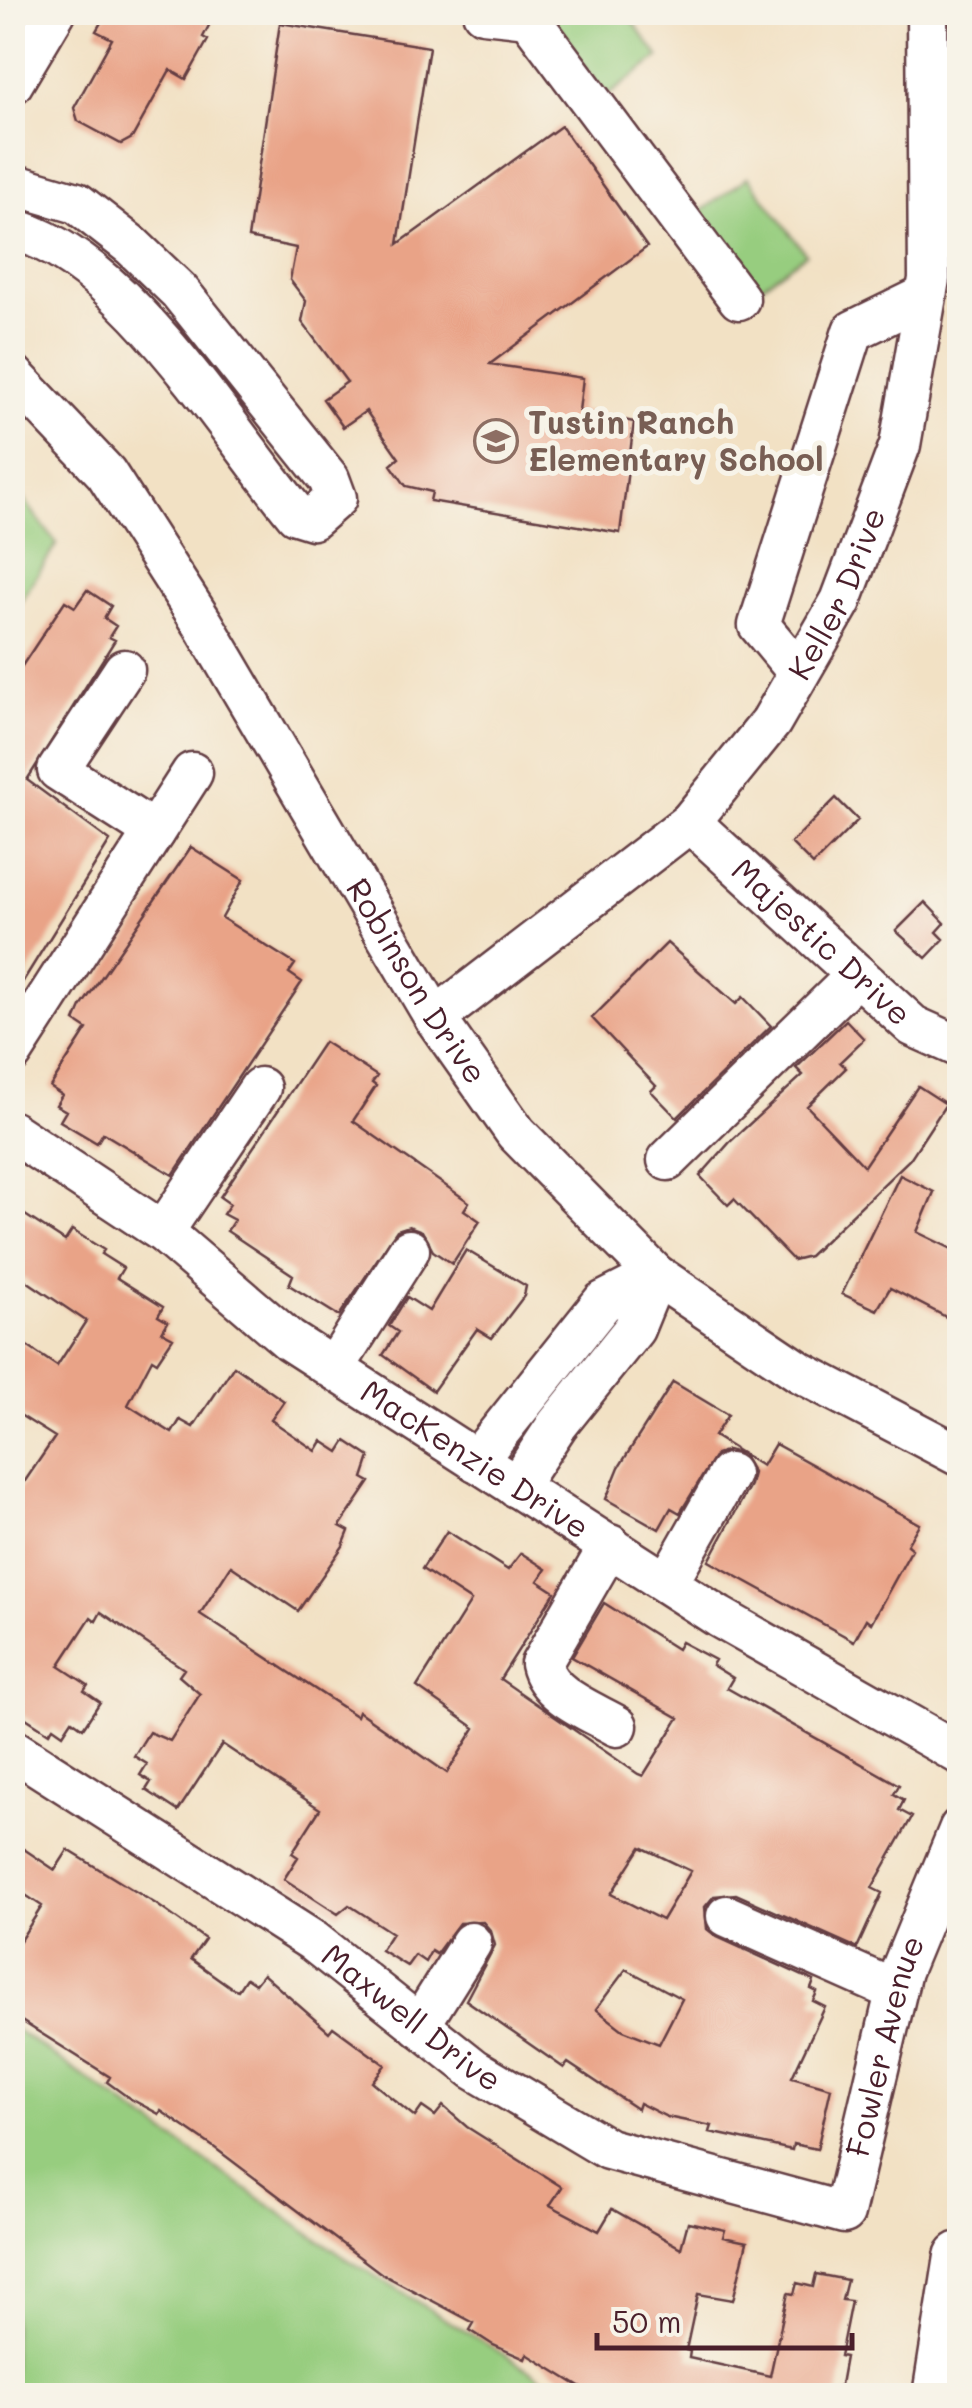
<svg xmlns="http://www.w3.org/2000/svg" width="972" height="2408" font-family="Mali,sans-serif">
  <style>
    .green { fill: #97cd7f; stroke: #707655; stroke-width: 2.5 }
    .building { fill: #e9a387; fill-rule: evenodd }
    .lines { fill: none; stroke-linecap: round; stroke-linejoin: round }
    .minor-casing { stroke: #633c42; stroke-width: 45 }
    .major-casing { stroke: #633c42; stroke-width: 55 }
    .minor { stroke: #fff; stroke-width: 40 }
    .major { stroke: #fff; stroke-width: 50 }
    .labels { text-anchor: middle; stroke-width: 10; stroke-linejoin: round; paint-order: stroke }
    .education-label { font-size: 32px; font-weight: bold; fill: #785e54; stroke: #f7f3e8; text-anchor: start }
    .street-label { font-size: 32px; fill: #4a1f2b; stroke: #f7f3e8 }
  </style>
  <rect width="100%" height="100%" fill="#f7f3e8"/>
  <filter id="ink" filterUnits="userSpaceOnUse"><feTurbulence type="fractalNoise" baseFrequency=".01" numOctaves="2"/><feDisplacementMap in="SourceGraphic" scale="20" xChannelSelector="R" yChannelSelector="G"/><feConvolveMatrix kernelMatrix="1 2 1 2 8 2 1 2 1" color-interpolation-filters="sRGB"/></filter>
  <filter id="wash" filterUnits="userSpaceOnUse"><feTurbulence type="fractalNoise" baseFrequency=".0048" numOctaves="4" result="noise"/><feDisplacementMap in="SourceGraphic" scale="40" xChannelSelector="R" yChannelSelector="G"/><feGaussianBlur stdDeviation="2.25" result="paint"/><feColorMatrix in="noise" values="0 0 0 0 0 0 0 0 0 0 0 0 0 0 0 0 0 1.4 0 .05"/><feComposite in="paint" operator="in"/></filter>
  <g filter="url(#wash)">
    <rect width="100%" height="100%" fill="#f2e1c4"/>
    <path class="green" d="M560 13H626L659 57 606 97 549 20Z
      M748 177 806 254 753 292 696 215Z
      M12 484 57 544 13 613H12Z
      M12 2027 344 2257 570 2395H13Z"/>
    <g id="blocks">
      <path class="building" d="M107 12H216L203 37 208 40 186 79 170 70 132 138 121 144 78 121 74 108 112 39 96 31Z
        M280 23 429 47 398 244 561 126 647 247 490 364 583 378 579 411 634 422 620 533 430 501 432 492 406 486 391 465 399 458 366 411 343 427 323 399 347 382 302 322 306 301 290 280 296 248 248 238Z
        M87 590 111 606 104 618 116 626 109 637 115 640 27 780 110 841 12 999V681L65 601 75 607Z
        M836 798 858 820 813 865 791 843Z
        M191 847 243 880 222 918 295 964 289 973 302 982 173 1175 103 1133 97 1143 60 1121 66 1111 56 1105 62 1095 50 1087 87 1029 75 1021 81 1007Z
        M925 902 945 923 937 932 944 939 926 958 896 931Z
        M667 943 736 1004 743 997 771 1026 677 1118 651 1091 656 1086 592 1018Z
        M846 1020 864 1039 840 1062 846 1068 807 1106 864 1166 918 1086 946 1104 910 1159 809 1256 793 1260 734 1199 728 1205 700 1176 731 1141 803 1075 796 1068Z
        M324 1042 377 1076 372 1083 376 1086 353 1121 469 1202 464 1210 480 1221 452 1264 433 1251 422 1231 409 1226 397 1230 339 1316 289 1285 293 1275 227 1231 234 1220 223 1214 230 1204 220 1197Z
        M900 1175 934 1192 917 1232 960 1253V1304L952 1320 890 1288 877 1310 842 1294Z
        M22 1213 65 1241 72 1230 104 1250 101 1254 123 1268 117 1278 163 1307 158 1316 168 1322 162 1332 173 1338 157 1362 152 1359 128 1405 172 1433 180 1420 193 1427 234 1366 284 1401 271 1420 316 1451 322 1441 339 1452 346 1441 370 1457 363 1478 370 1482 340 1526 349 1531 343 1546 298 1611 231 1566 200 1614 356 1716 358 1711 447 1773 475 1728 417 1687 471 1601 422 1569 447 1531 508 1570 521 1553 546 1569 538 1581 555 1592 500 1679 638 1774 643 1776 679 1718 572 1657 604 1603 677 1649 681 1642 715 1660 712 1665 733 1678 727 1688 899 1785 894 1794 904 1800 899 1810 912 1817 872 1888 882 1893 857 1948 736 1894 714 1896 705 1907 707 1929 717 1937 814 1981 811 1989 817 1992 813 2001 825 2007 792 2077 831 2088 817 2149 793 2144 792 2150 710 2132 712 2126 667 2117 639 2103 637 2109 568 2063 564 2068 466 2000 495 1945 491 1931 483 1922 459 1923 436 1954 431 1951 425 1962 415 1955 407 1966 381 1950 392 1933 349 1905 338 1914 284 1879 298 1857 292 1853 320 1809 222 1744 178 1811 146 1790 151 1782 140 1775 147 1764 134 1756 149 1732 170 1741 200 1694 179 1676 184 1669 101 1612 96 1621 91 1617 59 1666 88 1685 84 1691 100 1702 83 1728 72 1720 63 1734 53 1727 49 1733 12 1709V1500L55 1437 12 1410V1336L57 1366 86 1321 12 1271V1227ZM641 1847 691 1871 662 1920 611 1894ZM626 1969 682 1999 659 2044 623 2030 596 2009Z
        M466 1250 526 1286 524 1296 492 1338 477 1329 433 1391 383 1355 398 1332 389 1326 407 1297 429 1311Z
        M673 1382 728 1415 714 1436 762 1466 775 1444 919 1524 907 1545 912 1549 871 1623 866 1619 854 1641 709 1561 750 1485 753 1473 742 1454 728 1450 716 1454 680 1513 671 1508 659 1529 606 1499 619 1467Z
        M12 1841 55 1870 68 1850 156 1904 205 1939 191 1959 232 1988 238 1990 246 1978 255 1984 263 1974 329 2032 333 2027 385 2065 372 2082 415 2117 422 2107 435 2116 443 2106 467 2127 562 2187 550 2205 599 2231 612 2209 681 2248 688 2222 725 2230 723 2237 747 2242 733 2300 698 2294 686 2350 690 2351 689 2358 770 2376 788 2293 794 2294 797 2283 813 2287 816 2274 847 2280 842 2300 851 2301 840 2356 845 2357 838 2396H595L527 2354 525 2359 493 2345 470 2330 474 2323 382 2274 215 2148 161 2111 159 2114 129 2098 107 2082 110 2077 12 2015V1953L42 1906 12 1886Z"/>
    </g>
  </g>
  <g filter="url(#ink)">
    <use href="#blocks" fill-opacity="0" stroke="#633c42" stroke-width="2.5"/>
    <g class="lines">
      <g class="minor-casing">
        <g id="minor">
          <path d="M483 12 528 17 739 299"/>
          <path d="M12 84 55 12"/>
          <path d="M12 184 77 203 132 246 179 291 329 479 336 498 312 519 296 514C226 429 122 256 12 229"/>
          <path id="s1" d="M12 374 106 473 203 624 435 1018 516 1133 656 1275 800 1372 960 1456"/>
          <path d="M124 670 58 770 154 832"/>
          <path d="M799 673 759 625 853 331 925 296"/>
          <path id="s2" d="M690 822 913 1026 960 1047"/>
          <path id="s3" d="M435 1018 690 822 771 722 841 601 900 445 929 279 927 12"/>
          <path d="M12 1053 192 773"/>
          <path id="s4" d="M12 1132 163 1232 289 1340 719 1617 960 1754"/>
          <path d="M668 1160 857 975"/>
          <path d="M163 1232 260 1088"/>
          <path d="M334 1368 409 1250"/>
          <path d="M476 1461 603 1302 656 1275 634 1329 557 1425 516 1487"/>
          <path d="M610 1545 541 1664C548 1696 591 1711 617 1726"/>
          <path d="M667 1583 729 1474"/>
          <path id="s5" d="M12 1749 313 1941 474 2069 608 2149 844 2213 901 1971 960 1828"/>
          <path d="M727 1916 896 1991"/>
          <path d="M419 2026 471 1943"/>
        </g>
      </g>
      <g class="major-casing">
        <path id="major" d="M938 2396 960 2257"/>
      </g>
      <use href="#minor" class="minor"/>
      <use href="#major" class="major"/>
    </g>
  </g>
  <defs>
    <g id="school-ring" transform="scale(2.25)"><circle r="9.5" fill="#f7f3e8" stroke="#8d6e63" stroke-width="1.5"/><path d="M0-5L7-2L0 1L-7-2ZM-4 1L0 2.5L4 1V4Q0 6-4 4Z" fill="#8d6e63"/></g>
  </defs>
  <g fill-rule="evenodd">
    <use href="#school-ring" x="496" y="441"/>
  </g>
  <g class="labels">
    <g class="education-label">
      <text x="528" y="434">Tustin Ranch<tspan x="528" dy="37">Elementary School</tspan></text>
    </g>
    <g class="street-label">
      <text dy="11" stroke="none"><textPath href="#s3" startOffset="595">Keller Drive</textPath></text>
      <text dy="11" stroke="none"><textPath href="#s2" startOffset="178">Majestic Drive</textPath></text>
      <text dy="11" stroke="none"><textPath href="#s1" startOffset="732">Robinson Drive</textPath></text>
      <text dy="11" stroke="none"><textPath href="#s4" startOffset="568">MacKenzie Drive</textPath></text>
      <text dy="11" stroke="none"><textPath href="#s5" startOffset="482">Maxwell Drive</textPath></text>
      <text dy="11" stroke="none"><textPath href="#s5" startOffset="1135">Fowler Avenue</textPath></text>
    </g>
  </g>
  <rect width="972" height="2408" fill="none" stroke="#f7f3e8" stroke-width="50"/>
  <path d="M597 2333v15h255v-15" fill="none" stroke="#4a1f2b" stroke-width="5"/>
  <text x="612" y="2333" font-size="30" fill="#4a1f2b" stroke="#f7f3e8" stroke-width="8" paint-order="stroke">50 m</text>
</svg>
